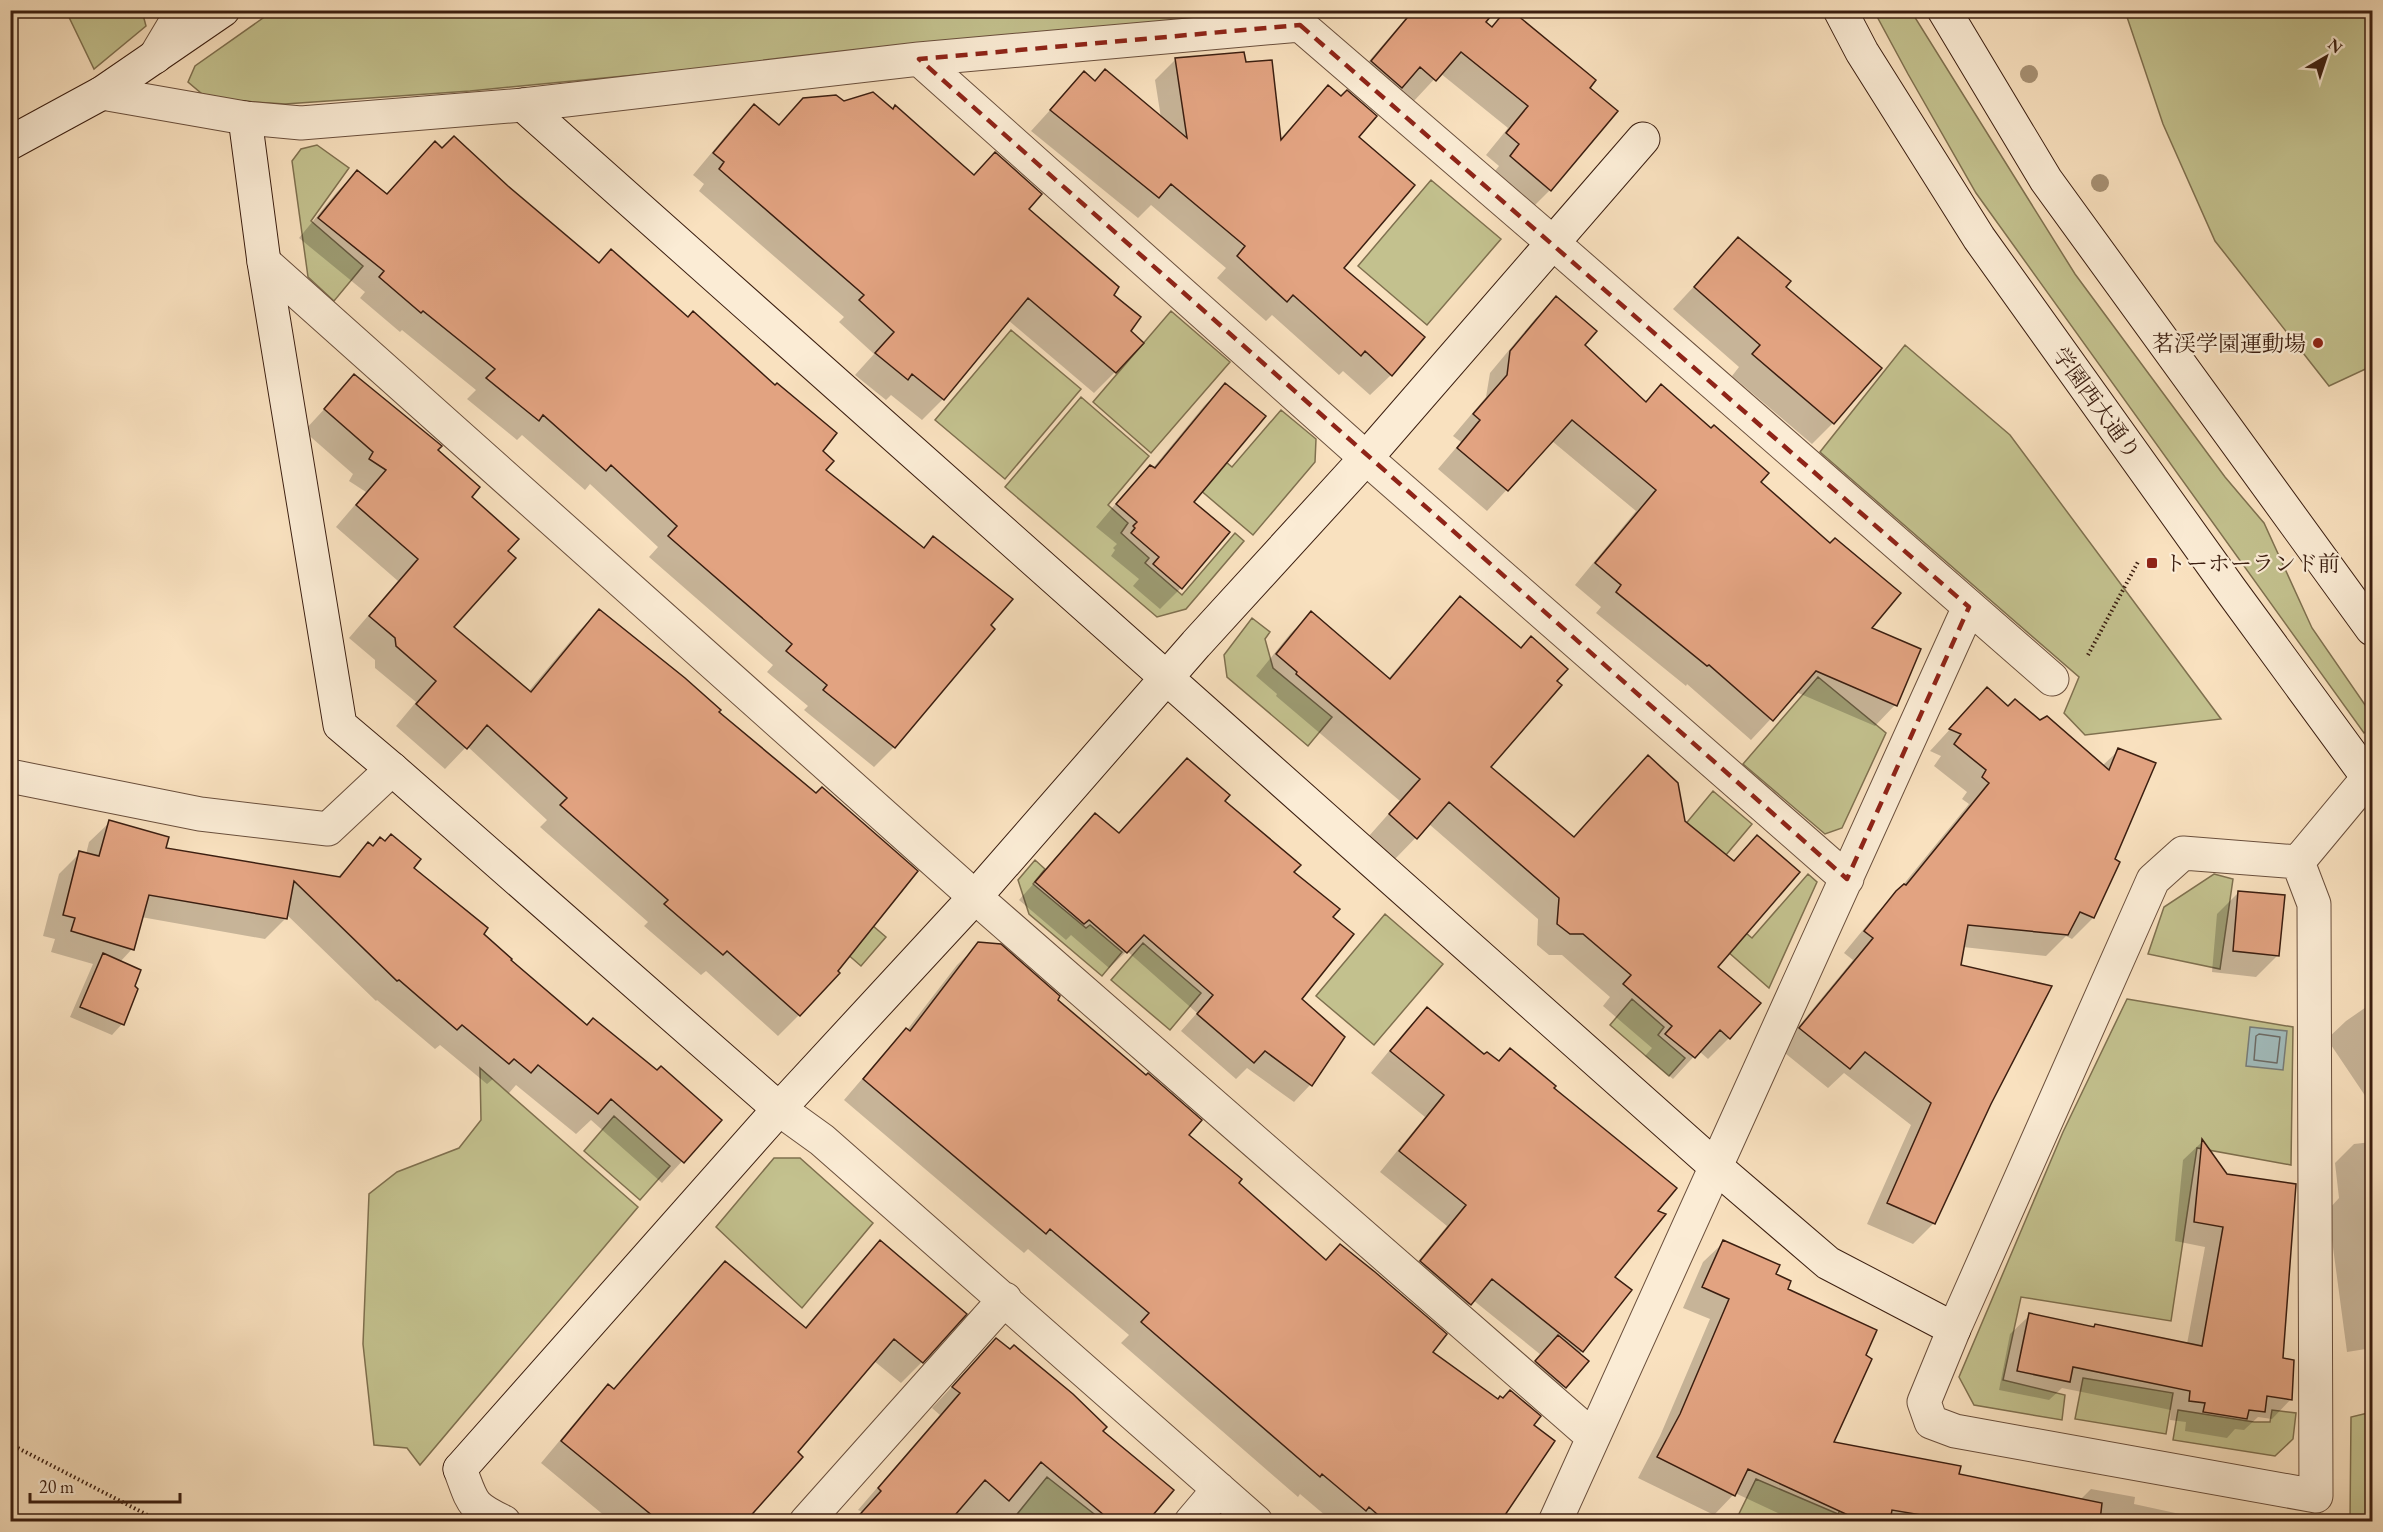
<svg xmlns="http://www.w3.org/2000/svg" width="2383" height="1532" font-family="'EB Garamond','Noto Serif JP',serif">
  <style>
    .green { fill: #c3c18e; stroke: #7f704f; stroke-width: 1.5 }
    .water { fill: #a1bbbb; stroke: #787c77; stroke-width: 1.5 }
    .shadow { fill: #0003 }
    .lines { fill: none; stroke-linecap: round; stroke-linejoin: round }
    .shore { stroke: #6e6c66; stroke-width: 1.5 }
    .building { fill: #e2a381; stroke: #3b1e10; stroke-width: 1.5 }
    .street-casing { stroke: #6a4f3c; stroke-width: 35 }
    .secondary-casing { stroke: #3b1e10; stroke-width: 35 }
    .path { stroke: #3b1e10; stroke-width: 4; stroke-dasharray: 1.5 3; stroke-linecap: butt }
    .street { stroke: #fbecd5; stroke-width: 33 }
    .secondary { stroke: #fbecd5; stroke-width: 33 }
    .tree { fill: #a79174 }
    .marked { fill: none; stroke: #8f2418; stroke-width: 4.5; stroke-dasharray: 12 8; stroke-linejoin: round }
    .poi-dot { fill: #8f2418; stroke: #fbecd5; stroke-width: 2 }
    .labels { text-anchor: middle; stroke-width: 4.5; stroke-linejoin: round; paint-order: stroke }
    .poi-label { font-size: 22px; fill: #3b1e10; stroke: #fbecd5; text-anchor: end }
    .street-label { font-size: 22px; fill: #3b1e10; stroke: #fbecd5 }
  </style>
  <rect width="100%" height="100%" fill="#f9e1bf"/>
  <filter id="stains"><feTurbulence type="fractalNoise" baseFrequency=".00333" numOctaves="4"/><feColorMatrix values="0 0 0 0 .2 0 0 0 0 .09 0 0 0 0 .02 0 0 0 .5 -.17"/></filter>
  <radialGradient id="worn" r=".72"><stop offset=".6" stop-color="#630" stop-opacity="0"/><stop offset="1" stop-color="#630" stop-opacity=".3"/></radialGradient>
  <path class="green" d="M66 11H142L146 26 94 69Z
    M273 11H1293L470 91 285 104 208 99 188 82 195 66Z
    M1874 11H1911L2075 274 2225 477 2264 523 2312 628 2372 715V727L2364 733 1976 193 1908 74Z
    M2125 11H2372V366L2329 386 2215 241 2163 124Z
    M317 145 349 168 311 221 363 266 334 301 308 277 292 161 301 149Z
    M1431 180 1501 239 1427 325 1358 266Z
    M1171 311 1230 362 1151 453 1093 402Z
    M1011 330 1081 389 1005 479 935 420Z
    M1905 345 2010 435 2221 719 2085 735 2064 713 2079 677 1820 452Z
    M1081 397 1149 456 1108 505 1128 523 1121 533 1149 558 1145 563 1182 595 1235 533 1244 541 1186 609 1157 617 1005 487Z
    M1281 410 1316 439 1315 462 1253 535 1172 466 1208 447 1232 467Z
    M1252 618 1270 632 1265 639 1273 668 1332 717 1308 746 1227 677 1224 655Z
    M1818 677 1886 733 1842 828 1825 834 1743 764Z
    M1713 791 1752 824 1683 906 1644 874Z
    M1035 860 1045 869 1033 884 1086 928 1090 925 1122 952 1102 976 1029 914 1018 880Z
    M1808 874 1817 882 1769 988 1685 914 1701 896 1752 938Z
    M2214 874 2233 879 2220 969 2148 954 2164 907Z
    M784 899 873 926 886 937 861 966Z
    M1385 914 1443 964 1374 1045 1316 996Z
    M1143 943 1201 993 1170 1030 1111 980Z
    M1632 999 1664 1027 1658 1035 1685 1058 1669 1076 1610 1025Z
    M2127 999 2293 1027 2291 1165 2197 1148 2171 1321 2021 1297 2003 1380 2065 1395 2062 1420 1974 1405 1959 1377 2063 1132Z
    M480 1068 638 1207 420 1465 407 1448 374 1445 363 1344 369 1194 397 1172 459 1148 481 1120Z
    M614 1116 670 1166 640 1200 584 1151Z
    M774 1158H800L873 1223 802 1308 716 1227Z
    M2083 1378 2173 1393 2166 1434 2075 1419Z
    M2178 1410 2254 1422H2270L2272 1410 2296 1413 2293 1439 2275 1456 2173 1440Z
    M2372 1412V1521H2350L2351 1417Z
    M1047 1477 1103 1521H1018L1014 1518Z
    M1756 1479 1838 1514 1851 1488 1860 1490 1853 1521 1735 1522Z"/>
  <path class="water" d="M2250 1027 2287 1031 2283 1070 2246 1066Z"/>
  <path class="shadow" d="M1413 10 1491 28 1508 10 1588 89 1550 190 1529 211 1489 178 1499 166 1486 155 1508 128 1440 73 1413 102 1350 83Z
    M1176 59 1244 64 1279 140 1328 87 1357 137 1342 268 1391 375 1370 395 1343 371 1339 375 1272 315 1266 321 1217 278 1226 268 1151 205 1138 218 1031 131 1084 73 1094 82 1105 71 1161 118 1155 80Z
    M803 99 844 103 973 176 995 154 1027 209 1112 295 1129 331 1115 372 1094 393 1008 320 943 399 922 420 891 395 886 400 855 375 874 354 839 322 844 317 699 191 704 184 693 175 733 127 754 106 778 126Z
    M442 150 508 187 821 451 824 470 922 549 934 538 894 747 874 767 804 710 808 706 767 672 773 665 649 557 658 547 590 484 585 490 522 435 517 440 467 399 476 390 402 330 400 332 360 298 365 292 299 238 337 192 357 172 386 195Z
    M1738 239 1784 287 1833 423 1812 444 1732 376 1739 367 1673 309Z
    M1556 299 1583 345 1644 403 1661 386 1759 483 1869 629 1919 649 1895 705 1875 726 1796 692 1751 740 1687 684 1686 686 1596 613 1601 607 1575 585 1636 511 1552 441 1487 511 1438 469 1461 442 1453 436 1486 397 1490 373 1535 319Z
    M355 376 436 450 506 552 452 627 528 692 578 632 599 611 717 712 799 1015 778 1036 706 971 701 975 644 926 648 922 540 827 547 820 467 746 445 769 396 726 416 702 375 668V660L349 638 398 581 336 527 366 492 349 481 353 474 304 431Z
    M1225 385 1192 502 1181 588 1160 609 1133 586 1139 579 1111 556 1115 550 1113 548 1117 544 1096 527 1129 488 1150 467 1153 468 1204 406Z
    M1460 598 1489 767 1573 838 1648 757 1683 822 1732 862 1757 837 1716 967 1729 1038 1708 1059 1699 1051 1673 1079 1645 1056 1652 1048 1603 1006 1610 997 1562 955H1549L1537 945 1538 919 1429 824 1395 859 1369 836 1400 801 1276 696 1277 694 1256 676 1290 634 1311 613 1388 679 1439 620Z
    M1987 689 2008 708 2040 722 2102 766 2119 750 2113 860 2118 862 2093 918 2072 939 2066 936 2046 956 1963 947 1960 966 1989 1104 1934 1223 1913 1244 1867 1224 1911 1125 1844 1073 1828 1088 1780 1049 1853 960 1844 953 1876 914 1898 891 1969 804 1962 799 1967 792 1934 766 1941 756 1930 751Z
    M1223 801 1292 873 1331 918 1300 999 1343 1037 1310 1085 1294 1102 1247 1068 1236 1079 1181 1031 1197 1013 1127 951 1109 968 1071 935 1066 940 1019 900 1095 815 1118 834Z
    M110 822 164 849 337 878 368 844 412 868 509 960 586 1027 720 1120 662 1183 591 1120 576 1134 516 1085 509 1093 493 1079 487 1084 440 1045 435 1049 377 1000 376 1001 286 914V918L265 939 141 917 132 949 120 962 137 989 122 1024 112 1035 70 1017 93 964 51 952 55 939 43 936 59 874 80 853 86 854 89 842Z
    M2239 892 2278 955 2256 977 2212 972 2217 914Z
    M979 944 1056 1000 1187 1136 1325 1261 1340 1246 1431 1352 1553 1441 1500 1522H1333L1300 1494 1298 1497 1121 1343 1129 1335 1028 1249 1024 1253 844 1100 886 1051 907 1030 957 965Z
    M2372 1003V1106L2327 1039 2346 1021Z
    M1427 1009 1484 1056 1497 1062 1510 1050 1552 1088 1655 1211 1613 1277 1582 1351 1579 1355 1587 1361 1554 1397 1526 1373 1541 1355 1473 1300 1449 1325 1401 1282 1447 1226 1380 1172 1425 1117 1371 1073 1407 1029Z
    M2202 1142 2226 1176 2282 1359 2291 1399 2272 1419 2258 1417 2244 1430 2235 1429 2227 1438 2185 1431 2186 1422 2170 1420 2171 1410 2062 1388 2049 1400 1999 1390 2010 1334 2030 1315 2093 1329 2187 1344 2205 1247 2175 1241 2183 1160Z
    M2372 1142V1348L2347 1352 2328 1210 2339 1198 2335 1163 2354 1144Z
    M880 1242 922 1362 901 1383 874 1361 796 1452 750 1515 758 1522H612L541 1463 587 1408 608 1386 613 1390 704 1284 725 1263 804 1329 859 1263Z
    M1724 1242 1774 1275 1786 1290 1832 1444 1958 1475 2080 1500 2091 1489 2135 1497 2134 1504 2212 1521 2215 1517 2244 1522H1797L1735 1493 1714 1515 1638 1478 1660 1436 1710 1319 1683 1308 1703 1262Z
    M996 1340 1161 1482 1128 1522H854L862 1512 858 1510 940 1415 932 1408Z"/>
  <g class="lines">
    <path class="shore" d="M2259 1034 2280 1037 2277 1063 2254 1060 2256 1036Z"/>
  </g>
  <path class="building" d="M1410 10H1496L1486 22 1492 27 1506 10H1511L1596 80 1590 88 1618 111 1551 191 1510 156 1519 144 1506 133 1528 106 1461 52 1436 81 1420 67 1402 88 1371 61 1412 12Z
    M1244 52 1246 62 1272 60 1281 140 1328 85 1341 96 1347 90 1377 116 1359 137 1415 185 1344 268 1425 337 1392 376 1365 351 1361 356 1293 295 1287 302 1237 256 1245 246 1171 184 1159 198 1050 110 1084 71 1095 81 1105 69 1187 138 1175 58Z
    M873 92 893 109 895 105 974 175 995 152 1042 194 1029 209 1119 287 1114 295 1141 317 1131 331 1144 343 1116 373 1028 298 944 400 912 374 908 380 875 353 894 332 859 300 864 295 719 169 724 162 713 153 754 104 779 125 803 98 836 95 844 101Z
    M454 136 508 186 599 263 611 249 688 317 693 311 775 385 777 383 837 433 823 451 834 461 826 470 924 548 933 536 1013 599 991 625 995 629 895 748 823 690 827 685 786 651 792 644 668 536 677 526 611 465 606 471 543 415 539 421 486 378 495 369 423 311 421 313 379 277 384 271 318 218 357 170 387 194 435 141 442 148Z
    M1738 237 1791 281 1786 287 1882 368 1834 424 1752 354 1760 345 1694 287Z
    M1556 296 1597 331 1585 345 1646 402 1661 384 1711 428 1714 425 1769 473 1761 482 1830 543 1835 538 1901 593 1872 628 1921 649 1897 706 1816 671 1773 721 1709 665 1707 666 1616 592 1621 585 1595 563 1656 490 1572 420 1508 491 1457 448 1480 420 1473 414 1507 375 1510 351Z
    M354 374 442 446 438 450 480 487 472 497 519 539 508 551 516 558 454 627 531 692 599 609 685 678 721 710 719 712 816 793 822 787 918 871 838 971 840 973 800 1016 727 951 723 955 664 904 668 900 560 805 567 798 487 725 467 749 416 704 436 681 396 646 395 638 369 616 418 559 356 505 386 470 369 459 373 452 324 409Z
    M1225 383 1266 416 1194 502 1230 532 1182 589 1153 564 1159 557 1131 533 1135 528 1133 526 1137 522 1116 504 1150 465 1155 468Z
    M1460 596 1521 648 1531 636 1568 669 1557 681 1562 685 1491 767 1574 837 1648 755 1678 783 1685 821 1734 861 1757 835 1800 872 1718 967 1761 1003 1730 1039 1720 1030 1695 1058 1665 1034 1672 1026 1623 984 1631 975 1583 934H1570L1557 924 1559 898 1449 802 1417 839 1389 814 1420 779 1296 674 1297 672 1276 654 1311 611 1390 679Z
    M1987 687 2008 706 2015 699 2040 720 2047 716 2109 770 2118 748 2156 763 2115 859 2120 862 2094 918 2080 912 2068 935 1968 925 1961 965 2052 986 1991 1104 1935 1224 1887 1203 1931 1103 1865 1052 1850 1069 1799 1028 1873 938 1864 931 1896 891 1904 884 1906 885 1989 783 1982 777 1986 770 1954 744 1961 734 1949 729Z
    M1187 758 1230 795 1225 801 1301 865 1294 872 1340 909 1333 917 1354 934 1302 999 1345 1037 1312 1086 1265 1051 1254 1063 1197 1014 1213 995 1144 935 1127 953 1089 920 1084 924 1035 882 1095 813 1119 833Z
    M109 820 169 837 166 848 340 877 368 842 373 846 380 837 385 841 391 834 421 859 414 868 488 928 484 934 512 959 511 960 587 1025 593 1018 657 1070 661 1066 722 1120 684 1163 611 1099 598 1114 538 1065 531 1073 514 1059 509 1064 462 1025 457 1030 399 980 397 981 294 881 287 919 149 895 134 950 71 931 75 918 63 915 79 851 99 856Z
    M2238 891 2285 895 2279 956 2233 951Z
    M978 942 1001 944 1060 996 1058 1000 1146 1075 1148 1073 1202 1120 1189 1135 1242 1179 1239 1183 1326 1260 1340 1244 1375 1272 1447 1334 1433 1352 1498 1399 1500 1396 1503 1398 1510 1390 1541 1416 1534 1425 1555 1441 1501 1521H1385L1369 1507 1366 1511 1322 1474 1320 1477 1141 1322 1149 1313 1050 1229 1046 1234 863 1079 906 1028 910 1031Z
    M103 953 141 970 135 986 138 989 124 1025 80 1007Z
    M1427 1007 1484 1054 1487 1052 1499 1061 1510 1048 1556 1086 1554 1088 1677 1188 1658 1211 1666 1214 1615 1277 1632 1290 1583 1352 1492 1279 1471 1305 1420 1261 1466 1205 1399 1151 1444 1095 1390 1051Z
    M2202 1139 2227 1174 2296 1184 2283 1358 2294 1360 2292 1400 2267 1396 2265 1412 2249 1410 2247 1419 2203 1412 2205 1403 2189 1401 2190 1391 2073 1367 2070 1382 2017 1371 2029 1313 2094 1327 2095 1324 2202 1346 2223 1227 2194 1222Z
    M880 1240 967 1314 923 1363 894 1339 798 1452 803 1457 746 1521H659L561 1441 608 1384 614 1389 725 1261 806 1328Z
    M1723 1240 1780 1265 1776 1274 1791 1281 1788 1289 1877 1330 1866 1355 1872 1359 1834 1442 1961 1466 1959 1474 2102 1503 2100 1521H1957L1892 1510 1890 1521H1861L1748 1469 1735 1496 1657 1457 1680 1414 1729 1299 1702 1287Z
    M1558 1335 1589 1361 1566 1388 1535 1361Z
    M996 1338 1010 1349 1014 1345 1073 1394 1107 1427 1103 1431 1174 1490 1148 1521H1111L1041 1462 1009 1501 985 1480 950 1521H854L881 1491 878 1488 960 1393 952 1387Z"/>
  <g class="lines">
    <g class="street-casing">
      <path id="street" d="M155 57 183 10
        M919 59 1366 458 1847 879
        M102 93 245 118 301 123 523 105 919 59 1300 25 1553 243 2052 679
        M264 262 975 897 1592 1436
        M10 776 200 814 328 829 392 769
        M2183 853 2298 862 2314 904 2316 1496 1955 1431 1931 1422 1924 1402 1954 1329 2153 880Z
        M2298 862 2372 773
        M779 1109 822 1140 1256 1522
        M460 1469C473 1503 470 1506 504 1522
        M806 1522 1005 1299
        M1191 1522 1219 1489
        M1555 1522 1969 607"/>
    </g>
    <g class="secondary-casing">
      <path id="secondary" d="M1840 10 1862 52 1979 238 2230 589 2372 783
        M1944 10 2046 180 2372 629
        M523 105 1716 1167 1828 1263 1954 1329
        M245 118 264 262 340 725 392 769 779 1109
        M10 143 102 93 223 10
        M460 1469 779 1109 975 897 1196 644 1366 458 1643 139"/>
    </g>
    <path class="path" d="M2088 655 2138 562
      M10 1444 161 1522"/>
    <use href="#street" class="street"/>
    <use href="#secondary" class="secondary"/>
  </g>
  <g class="tree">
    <circle cx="2029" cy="74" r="9"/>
    <circle cx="2100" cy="183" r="9"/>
  </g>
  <path class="marked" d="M1300 25 1969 607 1847 879 919 59Z"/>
  <g class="poi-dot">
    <circle cx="2318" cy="343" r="6"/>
    <rect x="2146" y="557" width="12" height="12" rx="3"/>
  </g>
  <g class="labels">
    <g class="poi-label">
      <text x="2306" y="351">茗渓学園運動場</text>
      <text x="2164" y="571" text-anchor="start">トーホーランド前</text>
    </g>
    <g class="street-label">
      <text transform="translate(2097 403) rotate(54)" y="8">学園西大通り</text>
    </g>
  </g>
  <rect width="2383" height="1532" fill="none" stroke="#f9e1bf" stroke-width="36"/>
  <rect x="12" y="12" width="2359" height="1508" fill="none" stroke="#3b1e10" stroke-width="3"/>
  <rect x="18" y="18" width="2347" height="1496" fill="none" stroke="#3b1e10" stroke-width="1.5"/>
  <g transform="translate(2326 57) rotate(39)" stroke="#fbecd5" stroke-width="4.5" paint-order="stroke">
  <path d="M0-4.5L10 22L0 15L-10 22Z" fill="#3b1e10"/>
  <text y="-9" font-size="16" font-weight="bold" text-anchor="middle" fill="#3b1e10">N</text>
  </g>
  <path d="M30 1493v9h150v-9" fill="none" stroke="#3b1e10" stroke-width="3"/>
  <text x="39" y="1493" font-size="18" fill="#3b1e10" stroke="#fbecd5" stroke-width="4.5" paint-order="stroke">20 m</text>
  <rect width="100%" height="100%" filter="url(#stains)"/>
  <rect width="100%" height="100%" fill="url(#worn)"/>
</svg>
